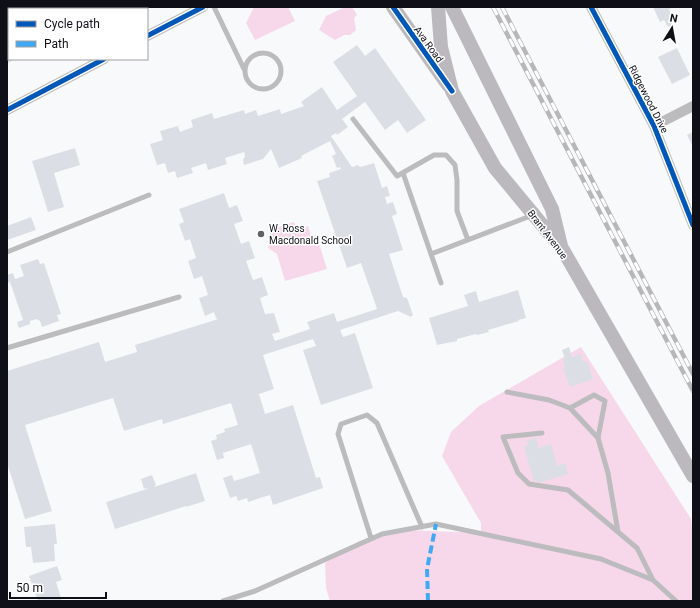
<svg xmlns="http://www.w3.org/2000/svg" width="700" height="608" font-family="Roboto,sans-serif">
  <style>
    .green { fill: #f6d8ea }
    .building { fill: #dbdfe5 }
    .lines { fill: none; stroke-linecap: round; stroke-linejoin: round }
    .lane { stroke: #bcbbbd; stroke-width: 5 }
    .street { stroke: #bcbbbd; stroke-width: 10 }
    .secondary { stroke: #bbb9bd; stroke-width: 14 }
    .rail-casing { stroke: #b7b6b9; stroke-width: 4.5 }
    .rail { stroke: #fff; stroke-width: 3; stroke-dasharray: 9; stroke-linecap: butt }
    .quiet { stroke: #3fa9f5; stroke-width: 4; stroke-dasharray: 8 4; stroke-linecap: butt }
    .cycleway-casing { stroke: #fff; stroke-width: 8 }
    .cycleway { stroke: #0057b8; stroke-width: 5 }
    .poi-dot { fill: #616267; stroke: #fff; stroke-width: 1.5 }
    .labels { text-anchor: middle; stroke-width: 3; stroke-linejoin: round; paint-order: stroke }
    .street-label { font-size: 10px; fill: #0f1017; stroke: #fff }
    .poi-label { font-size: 10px; fill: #0f1017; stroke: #fff; text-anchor: start }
  </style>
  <rect width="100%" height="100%" fill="#f8f9fb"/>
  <path class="green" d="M254 7H288L295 21 255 40 246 23Z
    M345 7H352L357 15 354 18 356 30 350 35H344L335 40 319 30 326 16Z
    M294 222 297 230 308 226 312 239 317 237 327 269 285 281 277 254 268 248 272 229Z
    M581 347 691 519 693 535V601H330L326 588 325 563 359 541 407 530 481 533V523L442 456 451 432 479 406Z"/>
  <path class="building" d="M59 7H99L100 9H60Z
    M653 7H674L669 9 672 16 675 14 679 21 668 27 664 20 660 22Z
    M7 30H9V59H15L8 63Z
    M357 45 365 56 375 48 426 120 407 133 398 120 385 130 365 102 342 119 348 127 337 135 336 133 331 136 352 167 358 165 360 167 374 163 382 188 387 186 390 196 385 197 387 204 393 202 397 214 392 216 403 250 389 254 403 297 407 298 413 315 411 317 398 311 340 330 343 337 355 333 373 388 321 405 303 350 316 346 313 339 263 355 274 389 259 394 265 414 293 405 316 478 320 477 323 488 273 505 270 495 248 502 247 498 238 501 236 496 230 498 223 478 232 475 234 481 260 473 251 444 223 453 224 458 217 460 211 441 217 439 216 435 225 432 224 429 238 425 231 403 163 424 162 419 124 431 113 398 25 425 52 511 25 519 7 463V371L99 342 105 362 137 352 135 345 218 319 216 318 214 312 205 316 199 298 208 295 202 276 194 279 188 261 196 258 190 239 185 241 179 224 184 222 179 209 224 193 229 208 237 205 243 221 234 224 241 244 249 241 255 258 246 261 253 280 262 277 268 295 260 298 265 314 274 313 280 332 272 334 275 341 310 329 307 322 334 313 337 322 377 309 361 263 347 268 317 181 330 177 329 173 341 169 340 167 337 168 332 156 336 154 330 141 301 156 302 158 279 168 271 149 263 159 244 165 243 160 245 156 244 152 225 158 227 164 208 170 206 163 191 168 193 173 177 178 175 171 168 173 165 163 157 165 150 144 163 140 160 131 178 126 180 132 193 127 191 120 212 113 214 119 244 110 245 114 256 110 258 116 280 109 281 114 304 106 301 102 322 87 337 110 357 96 333 62Z
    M677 48 690 75 672 84 658 57Z
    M693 132V147L687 135Z
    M75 148 80 165 54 173 64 207 48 212 32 161Z
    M31 217 36 230 7 240V226Z
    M38 259 40 264 44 263 61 314 57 315 59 321 42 327 40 321 37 319 30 321V324L19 328 17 322 23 320 10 282 7 283V275L13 273 15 279 24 276 20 265Z
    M518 290 526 318 518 320 519 321 488 330 489 332 477 335 476 334 457 339V341L437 345 429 318 468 306 464 295 476 291 479 302Z
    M569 347 572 357 581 354 583 362 587 361 593 379 570 387 563 368 565 367 563 360 565 359 562 350Z
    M536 438 539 448 551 444 557 466 565 463 568 474 538 483 537 480 534 481 524 447 528 445 527 440Z
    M196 473 205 501 186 507V506L115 529 106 502 147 489V488L144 489 141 479 152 475 156 485 154 487Z
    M55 524 57 544H54L55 561 33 563 31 547H26L24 527Z
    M57 566 62 580 56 582 62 601H38L29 576Z"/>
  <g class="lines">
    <path class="lane" d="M214 7 244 69
      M245 71a18 18 0 1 1 36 0a18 18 0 1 1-36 0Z
      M353 119 397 176 434 155H446L455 165 457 180V211L468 240
      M403 173 441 283
      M7 252 149 195
      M431 254 533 215
      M7 348 179 297
      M507 392 549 400 570 408 598 438 608 473 618 532
      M570 408 594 395 605 401 598 438
      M542 433 503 437 518 473 529 484 568 490 637 548 653 580
      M371 538 338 434 341 424 367 415 377 423 422 527
      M223 601 255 591 382 534 436 524 601 559 653 580 676 601"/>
    <path class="street" d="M591 7 654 126 693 225
      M147 36 203 7
      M7 110 104 59
      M654 126 693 106"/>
    <path class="secondary" d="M393 7 448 85
      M438 7 441 47 452 91 495 168 563 250 693 476
      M452 7 552 209 561 246"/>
    <g class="rail-casing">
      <path id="rail" d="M493 7 693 391
        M502 7 693 374"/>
    </g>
    <use href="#rail" class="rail"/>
    <path class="quiet" d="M428 601 427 569 436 524"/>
    <g class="cycleway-casing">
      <path id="cycleway" d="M393 7 452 91
        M591 7 654 126 693 225
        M147 36 203 7
        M7 110 104 59"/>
    </g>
    <use href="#cycleway" class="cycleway"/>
  </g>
  <circle class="poi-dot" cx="261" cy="234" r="4"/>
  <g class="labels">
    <g class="street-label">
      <text transform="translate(429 44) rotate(54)" y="4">Ava Road</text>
      <text transform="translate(649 99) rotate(63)" y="4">Ridgewood Drive</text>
      <text transform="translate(548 234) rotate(53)" y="4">Brant Avenue</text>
    </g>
    <g class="poi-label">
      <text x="269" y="232">W. Ross<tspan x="269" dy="12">Macdonald School</tspan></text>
    </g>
  </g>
  <rect width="700" height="608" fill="none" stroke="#0f1017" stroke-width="16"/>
  <rect x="8" y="8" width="140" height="52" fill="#ffffff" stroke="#9f9fa2"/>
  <rect x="16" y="21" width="20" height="6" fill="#0057b8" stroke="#9f9fa2"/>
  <text x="44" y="28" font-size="12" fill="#0f1017">Cycle path</text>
  <rect x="16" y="41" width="20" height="6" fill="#3fa9f5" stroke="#9f9fa2"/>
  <text x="44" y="48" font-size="12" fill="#0f1017">Path</text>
  <g transform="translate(672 28) rotate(11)" stroke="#ffffff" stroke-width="3" paint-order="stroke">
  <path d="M0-3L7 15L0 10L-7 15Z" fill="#0f1017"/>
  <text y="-6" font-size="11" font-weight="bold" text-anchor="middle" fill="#0f1017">N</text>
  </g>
  <path d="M10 592v6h96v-6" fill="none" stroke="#0f1017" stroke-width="2"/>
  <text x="16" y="592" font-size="12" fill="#0f1017" stroke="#ffffff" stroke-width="3" paint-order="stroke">50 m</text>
</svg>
